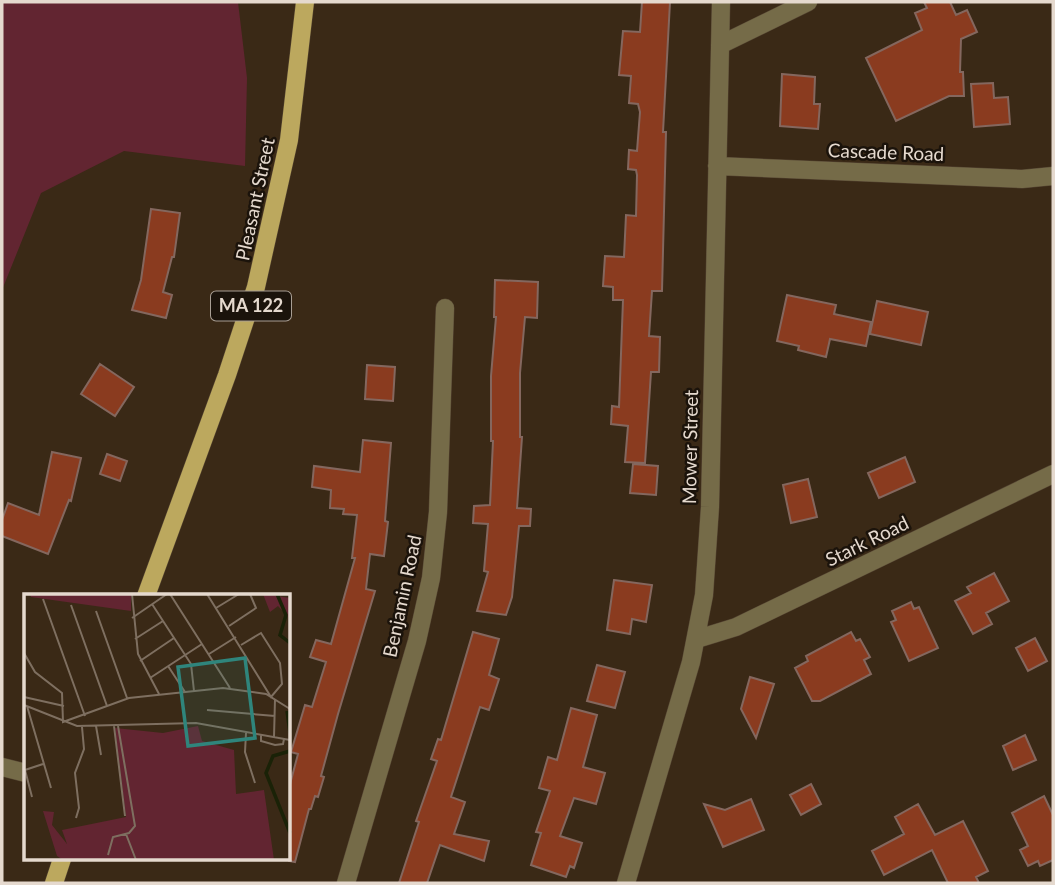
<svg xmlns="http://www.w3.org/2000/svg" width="1055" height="885" font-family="Lato,sans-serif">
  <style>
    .green { fill: #622531 }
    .building { fill: #8a3b1f; stroke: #84675e; stroke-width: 2 }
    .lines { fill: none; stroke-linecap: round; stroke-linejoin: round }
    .minor-casing { stroke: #554533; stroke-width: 19 }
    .major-casing { stroke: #554533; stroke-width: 19 }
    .minor { stroke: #756b48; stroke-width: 18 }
    .major { stroke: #bca85e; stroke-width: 18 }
    .labels { text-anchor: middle; stroke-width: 5; stroke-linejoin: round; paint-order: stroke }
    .shield { fill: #1b130b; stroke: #a89e94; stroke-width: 2 }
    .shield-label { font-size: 18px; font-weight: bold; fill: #e5d9ce }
    .street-label { font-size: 19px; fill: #e5d9ce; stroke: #1b130b }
    .inset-river { fill: none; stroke: #1a2207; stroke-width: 3.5 }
    .inset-road { fill: none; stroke: #7e6f60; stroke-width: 2 }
    .view { fill: #2f857c; fill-opacity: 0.15; stroke: #2f857c; stroke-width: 3.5 }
    .inset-edge { fill: none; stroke: #e5d9ce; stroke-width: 3.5 }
  </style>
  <rect width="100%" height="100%" fill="#3a2916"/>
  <path class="green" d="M2 2H238L247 78 245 166 124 151 41 193 2 290Z"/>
  <path class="building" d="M642 2H670L663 132H666L662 291H652L649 336 660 337 659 372H651L645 463 625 462 628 426 611 424 612 406 619 407 623 300H613V287L603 286 605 256 624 257 626 215 636 216 637 175 636 170 628 169 629 150 637 151 640 112 638 104 629 103 631 76 619 75 623 31 640 32Z
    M924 2H950L956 15 967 10 977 32 961 39 960 72H963L964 96H949L896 121 866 58 922 30 915 13 927 8Z
    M782 74 815 77 814 104H820L818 129 780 126Z
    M993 83 994 98 1008 97 1010 124 974 127 971 84Z
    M151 209 180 213 174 257H172L163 292 172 295 166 318 132 310 141 280Z
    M495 280 538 282 537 318 525 317 520 373V437H522L517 508 531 509 530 526H519L512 597 506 615 477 611 488 572 484 571 488 524 473 523 474 506 490 505 493 441H491V376L496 317H494Z
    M787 295 836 305 834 314 871 322 866 346 830 339 826 357 798 350 799 346 777 341Z
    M877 301 928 312 921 345 870 334Z
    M100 364 134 387 115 416 81 394Z
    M367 365 395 367 393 401 365 399Z
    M363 440 391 443 385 521 388 522 384 556 370 554 366 589 375 591 338 714 321 776 324 777 318 797 315 796 311 809H309L295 862 289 861V788L298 754 291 752 305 705 312 707 326 662 310 657 316 640 331 644 355 558H352L357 515 343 514 344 509 330 508 331 490 312 487 314 466 360 472Z
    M52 452 81 458 71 501 69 500 48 554 2 536V520L8 503 39 515Z
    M107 454 127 461 120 481 100 474Z
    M905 457 915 482 879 498 868 473Z
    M633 464 658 466 656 495 630 493Z
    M808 479 817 517 791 523 783 485Z
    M994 573 1009 601 986 613 992 624 973 634 955 601 971 593 967 587Z
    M614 580 652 585 646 622 632 619 630 634 607 630Z
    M911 602 914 609 919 607 938 648 909 661 891 622 896 620 892 611Z
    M473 632 499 639 489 675 499 679 489 710 480 707 451 797 465 802 454 834 489 841 484 861 440 845 427 883H399L419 822 416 821 437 761 431 759 438 739 441 740Z
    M851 632 856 641 860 639 870 657 864 660 871 674 820 701H812L795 668 808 661 806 656Z
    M1035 638 1047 661 1028 671 1016 648Z
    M597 665 625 672 615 708 587 701Z
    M750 677 774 684 756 738 741 709Z
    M571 708 597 715 583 767 605 773 596 804 574 798 560 836 582 843 574 868 570 866 566 877 531 865 541 833 536 832 550 791 539 788 548 757 557 760Z
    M1025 735 1036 760 1013 770 1003 746Z
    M811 784 821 804 801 815 790 795Z
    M1044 796 1053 815V860L1040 866 1038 861 1028 866 1020 850 1028 846 1012 813Z
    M751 799 764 830 723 847 704 804 725 810Z
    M918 804 935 835 963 821 988 871 976 877 979 883H948L932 850 884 875 872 851 904 834 895 817Z"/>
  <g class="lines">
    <g class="minor-casing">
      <path id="minor" d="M720 45 808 2
        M717 166 1022 179 1053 176
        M697 639 736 627 1053 474
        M2 767 26 773
        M346 883 417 641 431 578 438 512 445 308
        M626 883 691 662 704 595 710 507 721 2"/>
    </g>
    <g class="major-casing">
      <path id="major" d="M146 596 227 375 256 287 289 140 305 2
        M54 883 62 859"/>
    </g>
    <use href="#minor" class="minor"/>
    <use href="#major" class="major"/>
  </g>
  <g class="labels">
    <rect class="shield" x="211" y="291.5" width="80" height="29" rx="5"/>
    <g class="shield-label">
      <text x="251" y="312">MA 122</text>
    </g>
    <g class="street-label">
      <text transform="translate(886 152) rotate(2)" y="7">Cascade Road</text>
      <text transform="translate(255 199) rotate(-78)" y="7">Pleasant Street</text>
      <text transform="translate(690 447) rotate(-89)" y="7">Mower Street</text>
      <text transform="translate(867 541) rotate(-26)" y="7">Stark Road</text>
      <text transform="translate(402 596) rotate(-78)" y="7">Benjamin Road</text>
    </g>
  </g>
  <g transform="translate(24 594)">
    <rect width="266" height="266" fill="#3a2916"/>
    <path d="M6 0H107V17L7 3ZM239 0 266 4V25L254 12 246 18ZM174 132 178 147 210 156 212 200 240 196 250 266H39L33 262 19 217 30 218 28 231 43 250 38 236 102 223 91 134 139 139Z" fill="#622531"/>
    <path class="inset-river" d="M253 0 262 21 256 41 266 49M263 117 266 139M266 157 249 162 242 179 266 239"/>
    <path class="inset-road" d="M108 0 114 60 135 100M146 0 206 94M183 0 247 103 258 90 256 69 237 39 217 51M19 5 61 122M128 10 167 70 170 97M47 11 83 112M192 14 215 0M72 17 103 104M108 24 143 0M205 32 232 14 226 0M111 45 139 27M0 59 11 78 38 99 39 128 105 104 199 94 242 100 266 115M185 60 212 43M116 67 150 44M144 72 161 98M126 84 178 50M0 103 40 112M0 111 53 132 172 129 266 146M3 112 27 194M183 116 251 122M72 132 77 161M90 132 101 222M222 139 221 158 231 189M237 141V147L251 151 259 150 260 145M250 143 251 105M8 203 1 176 19 170M52 224 55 214 51 179 60 155 58 133M102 240 112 266M84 261 89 243 105 239 111 232 94 132"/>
    <path class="view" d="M221 64 231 144 164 152 154 73Z"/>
    <rect width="266" height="266" class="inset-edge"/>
  </g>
  <rect width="1055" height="885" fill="none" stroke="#e5d9ce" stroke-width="7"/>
</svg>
